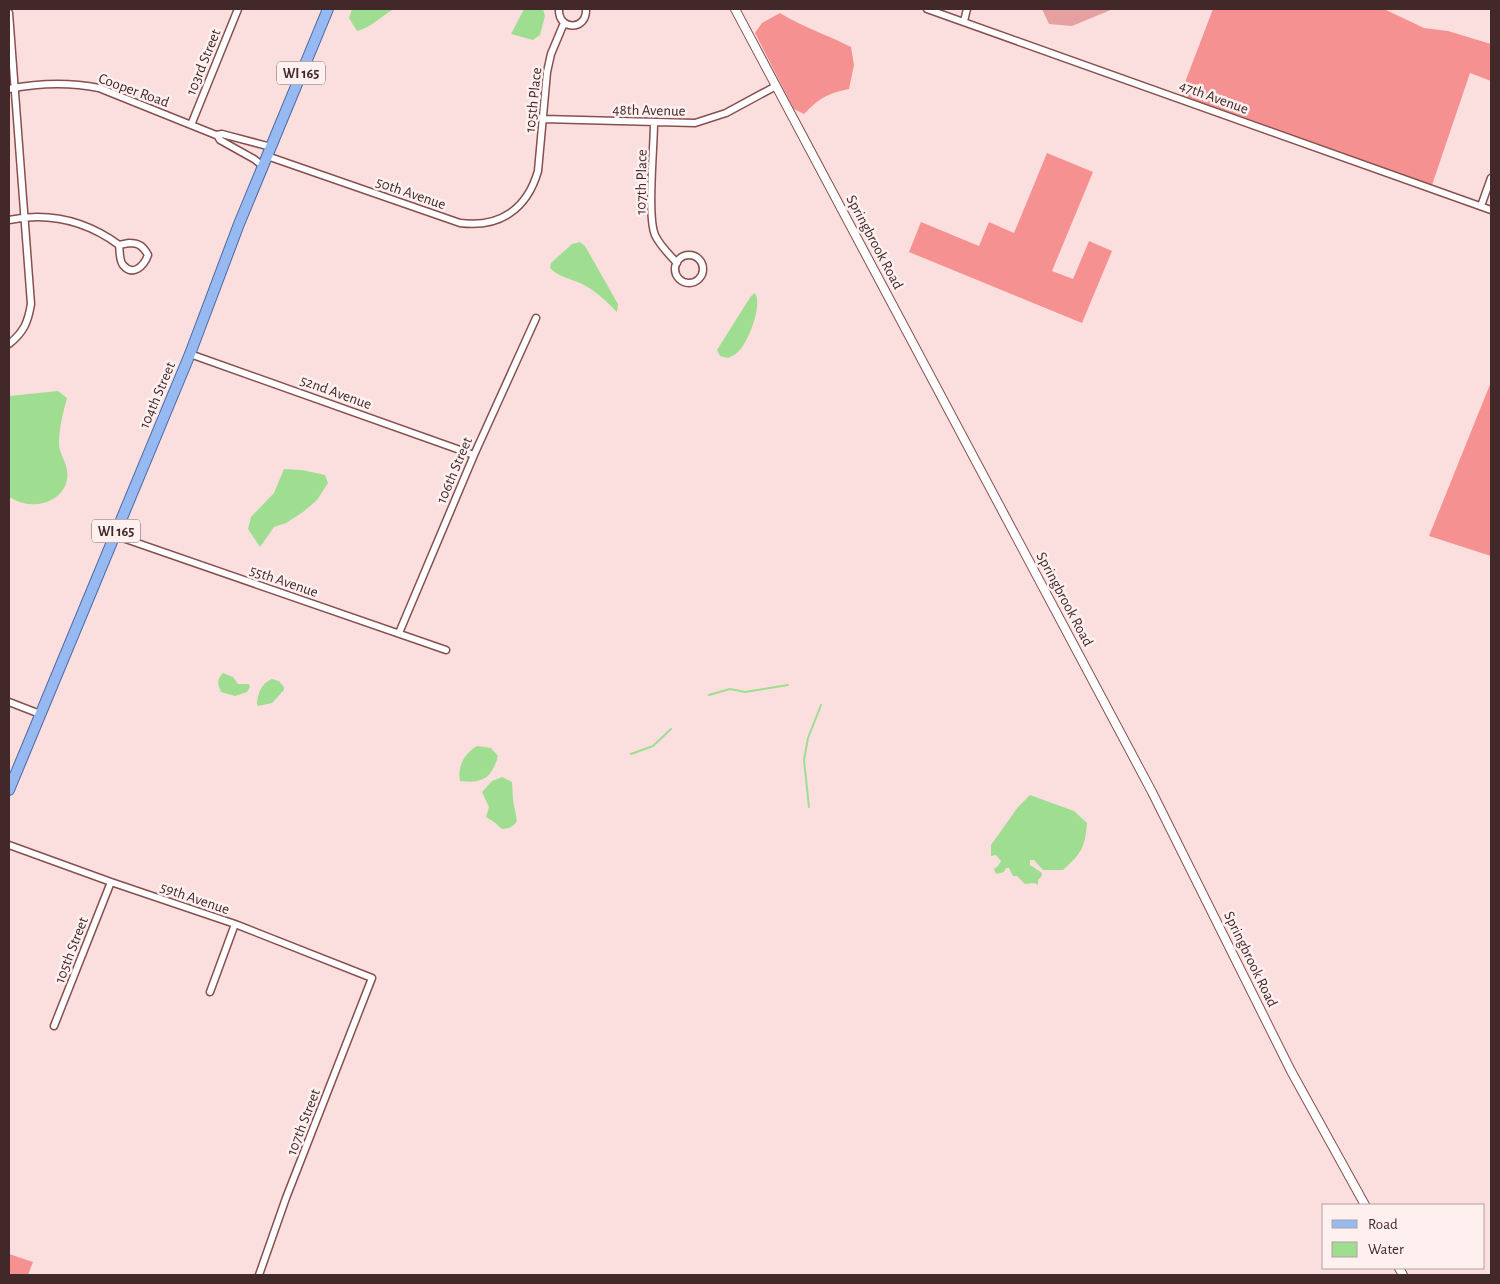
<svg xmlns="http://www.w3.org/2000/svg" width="1500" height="1284" font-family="'Alegreya Sans',sans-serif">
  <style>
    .green { fill: #e6a09f }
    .forest { fill: #f69192 }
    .water { fill: #9fde90 }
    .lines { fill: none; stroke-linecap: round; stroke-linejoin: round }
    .stream { stroke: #9fde90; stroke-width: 2 }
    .minor-casing { stroke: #884f4f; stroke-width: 9 }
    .tertiary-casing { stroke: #884f4f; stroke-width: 10 }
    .primary-casing { stroke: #4c68a5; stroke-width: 12 }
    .minor { stroke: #fff; stroke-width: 6 }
    .tertiary { stroke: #fff; stroke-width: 8 }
    .primary { stroke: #97b9f2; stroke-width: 10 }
    .labels { text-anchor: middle; stroke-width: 5; stroke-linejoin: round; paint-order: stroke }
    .shield { fill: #fff0f0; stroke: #7b6464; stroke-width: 1 }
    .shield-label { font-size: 14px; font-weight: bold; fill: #422828 }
    .street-label { font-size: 15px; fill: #422828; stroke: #fff0f0 }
  </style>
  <rect width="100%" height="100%" fill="#fbdfde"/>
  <path class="green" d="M1042 9H1113L1072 26 1049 24Z"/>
  <path class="forest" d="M1213 9H1384L1424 28 1448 31 1491 44V81L1470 73 1431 188 1179 98Z
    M780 13C802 27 828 35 851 47L854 65 849 89C826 94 820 98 804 114L794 109 755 33 762 23Z
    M1047 153 1093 172 1052 271 1073 279 1089 241 1112 251 1082 323 909 252 921 222 979 246 989 222 1014 233Z
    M1491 382V556L1429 536Z
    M9 1254 33 1262 28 1275H9Z"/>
  <path class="water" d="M352 9H394C380 17 372 27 357 31L349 18Z
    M524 9H543L545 16 540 35 533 40 511 34Z
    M580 242 585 246 618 304 617 312C606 301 596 291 582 284 572 279 558 277 550 268L551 263 572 244Z
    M755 293C763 305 748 343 738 352 735 355 731 356 728 358L720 356 717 350 751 296Z
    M58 391 67 398C63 413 59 428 59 444 59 453 66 461 67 470 71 494 46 509 23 503 18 502 14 499 9 497V396Z
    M284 469 302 470 325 475 328 483 317 500 303 512 286 523 274 527 260 547 248 529 251 517 274 493Z
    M223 673 233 677 238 684H249L250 687 247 692 235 696 221 692C218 684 216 680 223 673Z
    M272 679 279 681 284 687V690L272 703 258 706 257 704C258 692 261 684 272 679Z
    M477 746 491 748 498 756C492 778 482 784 460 781 457 766 465 753 477 746Z
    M502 777 512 782 513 800 517 821C513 827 509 829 502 829L494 822 486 817 489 807 482 792 492 781Z
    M1030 795 1074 811 1087 823C1085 848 1081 854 1063 870H1043L1034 860H1030V865L1042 873V876L1038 880V885L1034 883 1025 884 1017 876H1013L1009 868H1006L1004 872 996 874 994 869 998 866 1001 861 996 855 991 856V845L1018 807Z"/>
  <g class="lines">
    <path class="stream" d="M709 695 730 689 745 692 788 685
      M631 754 653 746 671 729
      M809 807 804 760 808 738 821 705"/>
    <g class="minor-casing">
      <path id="minor" d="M559 9C558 31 587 31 586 9
        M927 9 1491 210
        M9 13 31 304C28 322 24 332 9 344
        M964 21 967 9
        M9 89C39 83 69 82 99 88L216 135 222 134 271 147
        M543 119 695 123 726 113 776 86
        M654 123C654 147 647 216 655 235 660 246 669 254 677 263
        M191 125 238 9
        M217 135 220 140 254 159 263 166
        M267 156 460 223C500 228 527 209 538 171L547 72 551 54 564 23
        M1481 206 1491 178
        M9 220C49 212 86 221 119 245
        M129 243C139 243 143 246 148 255 144 266 133 277 123 265 119 260 120 251 119 245Z
        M675 269a14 14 0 1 1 28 0a14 14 0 1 1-28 0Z
        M190 354 474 455
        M114 535 446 650
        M399 633 474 455 536 318
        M9 702 40 714
        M9 845 111 882 235 924 372 978 286 1198 259 1275
        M210 992 235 924
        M54 1026 111 882"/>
    </g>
    <g class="tertiary-casing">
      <path id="tertiary" d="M735 9 1152 792 1291 1071 1365 1205
        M1399 1268 1403 1275"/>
    </g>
    <g class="primary-casing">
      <path id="primary" d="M9 790 190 354 239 224 328 9"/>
    </g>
    <use href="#minor" class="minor"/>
    <use href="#tertiary" class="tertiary"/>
    <use href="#primary" class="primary"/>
  </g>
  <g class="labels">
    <g class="shield">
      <rect x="277" y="61.5" width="48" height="23" rx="4"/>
      <rect x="92" y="519.5" width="48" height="23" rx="4"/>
    </g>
    <g class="shield-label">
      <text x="301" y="78">WI 165</text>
      <text x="116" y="536">WI 165</text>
    </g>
    <g class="street-label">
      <text transform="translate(203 62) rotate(-68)" y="5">103rd Street</text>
      <text transform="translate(134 90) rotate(20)" y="5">Cooper Road</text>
      <text transform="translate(1214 97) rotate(20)" y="5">47th Avenue</text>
      <text transform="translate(533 100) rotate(-84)" y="5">105th Place</text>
      <text transform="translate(649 110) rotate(1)" y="5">48th Avenue</text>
      <text transform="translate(641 182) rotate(-89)" y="5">107th Place</text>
      <text transform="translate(411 193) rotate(19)" y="5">50th Avenue</text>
      <text transform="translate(875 242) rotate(62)" y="5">Springbrook Road</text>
      <text transform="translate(336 392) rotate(20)" y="5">52nd Avenue</text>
      <text transform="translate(157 395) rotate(-67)" y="5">104th Street</text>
      <text transform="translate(454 470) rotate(-67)" y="5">106th Street</text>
      <text transform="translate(284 581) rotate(19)" y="5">55th Avenue</text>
      <text transform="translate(1065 599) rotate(62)" y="5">Springbrook Road</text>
      <text transform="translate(195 898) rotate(19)" y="5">59th Avenue</text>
      <text transform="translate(71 950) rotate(-69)" y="5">105th Street</text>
      <text transform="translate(1251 959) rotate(64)" y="5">Springbrook Road</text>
      <text transform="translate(303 1122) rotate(-69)" y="5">107th Street</text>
    </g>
  </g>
  <rect width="1500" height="1284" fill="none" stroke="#422828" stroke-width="20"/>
  <rect x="1322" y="1204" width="162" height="65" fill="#fff0f0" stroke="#b3a0a0"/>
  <rect x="1332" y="1220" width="25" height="8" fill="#97b9f2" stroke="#b3a0a0"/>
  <text x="1368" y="1229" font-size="15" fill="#422828">Road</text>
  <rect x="1332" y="1242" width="25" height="15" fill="#9fde90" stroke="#b3a0a0"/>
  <text x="1368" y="1254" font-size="15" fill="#422828">Water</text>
</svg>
